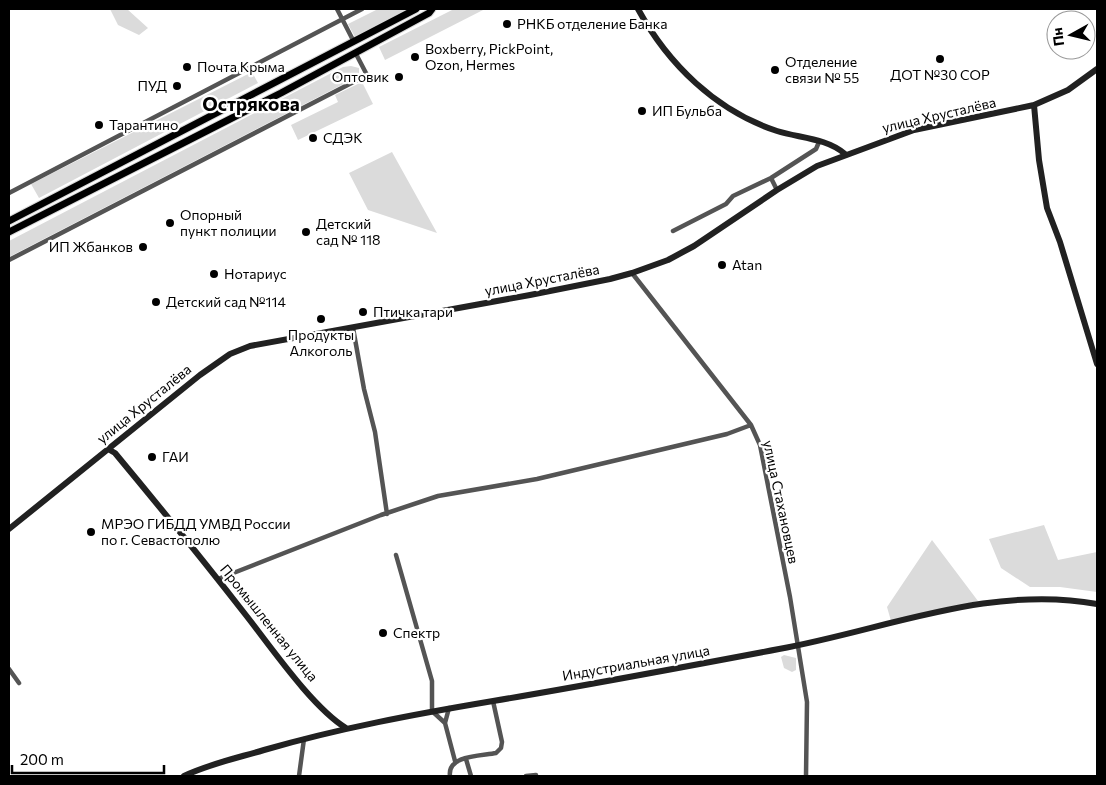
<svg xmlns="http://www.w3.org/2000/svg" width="1106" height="785" font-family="Commissioner,sans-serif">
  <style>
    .green { fill: #dbdbdb }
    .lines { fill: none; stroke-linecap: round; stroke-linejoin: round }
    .primary-casing { stroke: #dbdbdb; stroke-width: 9 }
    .minor { stroke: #545454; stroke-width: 4.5 }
    .secondary { stroke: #212121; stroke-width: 6 }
    .primary { stroke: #000; stroke-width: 7 }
    .poi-dot { fill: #000; stroke: #fff; stroke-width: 2 }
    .labels { text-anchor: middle; stroke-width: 4.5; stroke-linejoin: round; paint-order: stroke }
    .poi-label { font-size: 14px; fill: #000; stroke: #fff; text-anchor: start }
    .street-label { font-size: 14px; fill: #000; stroke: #fff }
    .district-label { font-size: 19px; font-weight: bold; fill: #000; stroke: #fff }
  </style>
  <rect width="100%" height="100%" fill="#fff"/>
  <path class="green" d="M110 9H127L148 28 139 35 118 25Z
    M378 9H408L355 37 348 24Z
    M454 9H485L385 60 379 47Z
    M351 66 359 68V76L9 257V241L343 67Z
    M252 72 258 83 39 198 31 184Z
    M362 82 373 104 298 140 291 125 338 102 335 95Z
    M392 152 437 233 368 210 349 173Z
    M1044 525 1058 560 1097 552V592L1060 587H1030L1001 568 989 539Z
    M932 540 978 601 891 621 887 607Z
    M784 655 796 658V670L792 672 784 668 781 657Z"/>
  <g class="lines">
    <g class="primary-casing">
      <path id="primary" d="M9 221 416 9
        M9 232 281 93 429 13 432 9"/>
    </g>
    <path class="minor" d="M337 9 354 42
      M771 178 816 149 819 142
      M9 193 362 9
      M673 231 726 204 733 196 771 178 777 190
      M9 260 367 75 356 54
      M632 273 751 425 760 445 790 597 807 702 806 776
      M353 328 364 389 375 432 387 514
      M396 555 432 681V711L445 723 455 761
      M218 579 381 515 438 496 537 479 727 434 751 425
      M9 669 19 683
      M445 723 449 708
      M466 759 471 776
      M299 776 304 739
      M450 776C447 755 481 756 496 753L501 748 502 742 493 701
      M526 776 536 775"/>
    <path class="secondary" d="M638 9C668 64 716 111 777 131 799 138 827 138 845 154
      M1034 105 1039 160 1047 208 1060 242 1097 364
      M108 449 115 453C159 506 203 560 245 614 271 647 312 707 346 728
      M9 529 200 375 230 354 250 346 530 295 610 279 632 273 668 260 694 246 777 190 817 166 914 130 1034 105 1068 90 1097 69
      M184 776C209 764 237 758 264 750 340 728 416 714 493 701 589 685 684 667 779 649 884 630 990 584 1097 604"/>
    <use href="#primary" class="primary"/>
  </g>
  <g class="poi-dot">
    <circle cx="507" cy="24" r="5"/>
    <circle cx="415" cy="57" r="5"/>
    <circle cx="940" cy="59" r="5"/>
    <circle cx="187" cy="67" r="5"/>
    <circle cx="775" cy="70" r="5"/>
    <circle cx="399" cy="77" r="5"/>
    <circle cx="177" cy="86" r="5"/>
    <circle cx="642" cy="111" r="5"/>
    <circle cx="99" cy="125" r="5"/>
    <circle cx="313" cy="138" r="5"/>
    <circle cx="170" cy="223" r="5"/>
    <circle cx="306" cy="232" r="5"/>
    <circle cx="143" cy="247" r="5"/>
    <circle cx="722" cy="265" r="5"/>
    <circle cx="214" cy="274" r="5"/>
    <circle cx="156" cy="302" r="5"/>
    <circle cx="363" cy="312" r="5"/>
    <circle cx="321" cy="319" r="5"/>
    <circle cx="152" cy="457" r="5"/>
    <circle cx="91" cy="532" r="5"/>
    <circle cx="383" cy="633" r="5"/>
  </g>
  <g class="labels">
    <g class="poi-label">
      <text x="517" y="29">РНКБ отделение Банка</text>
      <text x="425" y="54">Boxberry, PickPoint,<tspan x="425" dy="16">Ozon, Hermes</tspan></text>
      <text x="785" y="67">Отделение<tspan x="785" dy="16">связи № 55</tspan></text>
      <text x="197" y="72">Почта Крыма</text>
      <text x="940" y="80" text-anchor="middle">ДОТ №30 СОР</text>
      <text x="389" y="82" text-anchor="end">Оптовик</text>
      <text x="167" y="91" text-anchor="end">ПУД</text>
      <text x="652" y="116">ИП Бульба</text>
      <text x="109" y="130">Тарантино</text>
      <text x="323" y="143">СДЭК</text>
      <text x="180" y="220">Опорный<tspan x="180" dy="16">пункт полиции</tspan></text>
      <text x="316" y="229">Детский<tspan x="316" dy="16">сад № 118</tspan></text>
      <text x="133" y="252" text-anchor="end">ИП Жбанков</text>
      <text x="732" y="270">Atan</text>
      <text x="224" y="279">Нотариус</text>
      <text x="166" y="307">Детский сад №114</text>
      <text x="373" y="317">Птичка тари</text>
      <text x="321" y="340" text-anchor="middle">Продукты<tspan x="321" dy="16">Алкоголь</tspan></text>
      <text x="162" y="462">ГАИ</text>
      <text x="101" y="529">МРЭО ГИБДД УМВД России<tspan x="101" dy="16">по г. Севастополю</tspan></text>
      <text x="393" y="638">Спектр</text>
    </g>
    <g class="street-label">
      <text transform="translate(939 115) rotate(-13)" y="5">улица Хрусталёва</text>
      <text transform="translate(542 280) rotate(-11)" y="5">улица Хрусталёва</text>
      <text transform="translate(144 404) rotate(-39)" y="5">улица Хрусталёва</text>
      <text transform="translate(781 502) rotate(78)" y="5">улица Стахановцев</text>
      <text transform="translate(269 623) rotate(51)" y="5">Промышленная улица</text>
      <text transform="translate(636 663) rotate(-10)" y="5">Индустриальная улица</text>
    </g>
    <g class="district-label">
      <text x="251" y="111">Острякова</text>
    </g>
  </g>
  <rect width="1106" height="785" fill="none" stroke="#000000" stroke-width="20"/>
  <g transform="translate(1071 35) rotate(262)"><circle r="24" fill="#ffffff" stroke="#999999"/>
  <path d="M0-4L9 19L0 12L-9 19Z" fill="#000000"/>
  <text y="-8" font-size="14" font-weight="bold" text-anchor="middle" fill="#000000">Пн</text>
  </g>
  <path d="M12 765v8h152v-8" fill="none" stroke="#000000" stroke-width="2.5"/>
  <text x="20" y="765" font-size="15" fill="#000000" stroke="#ffffff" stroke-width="4" paint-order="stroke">200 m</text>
</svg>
